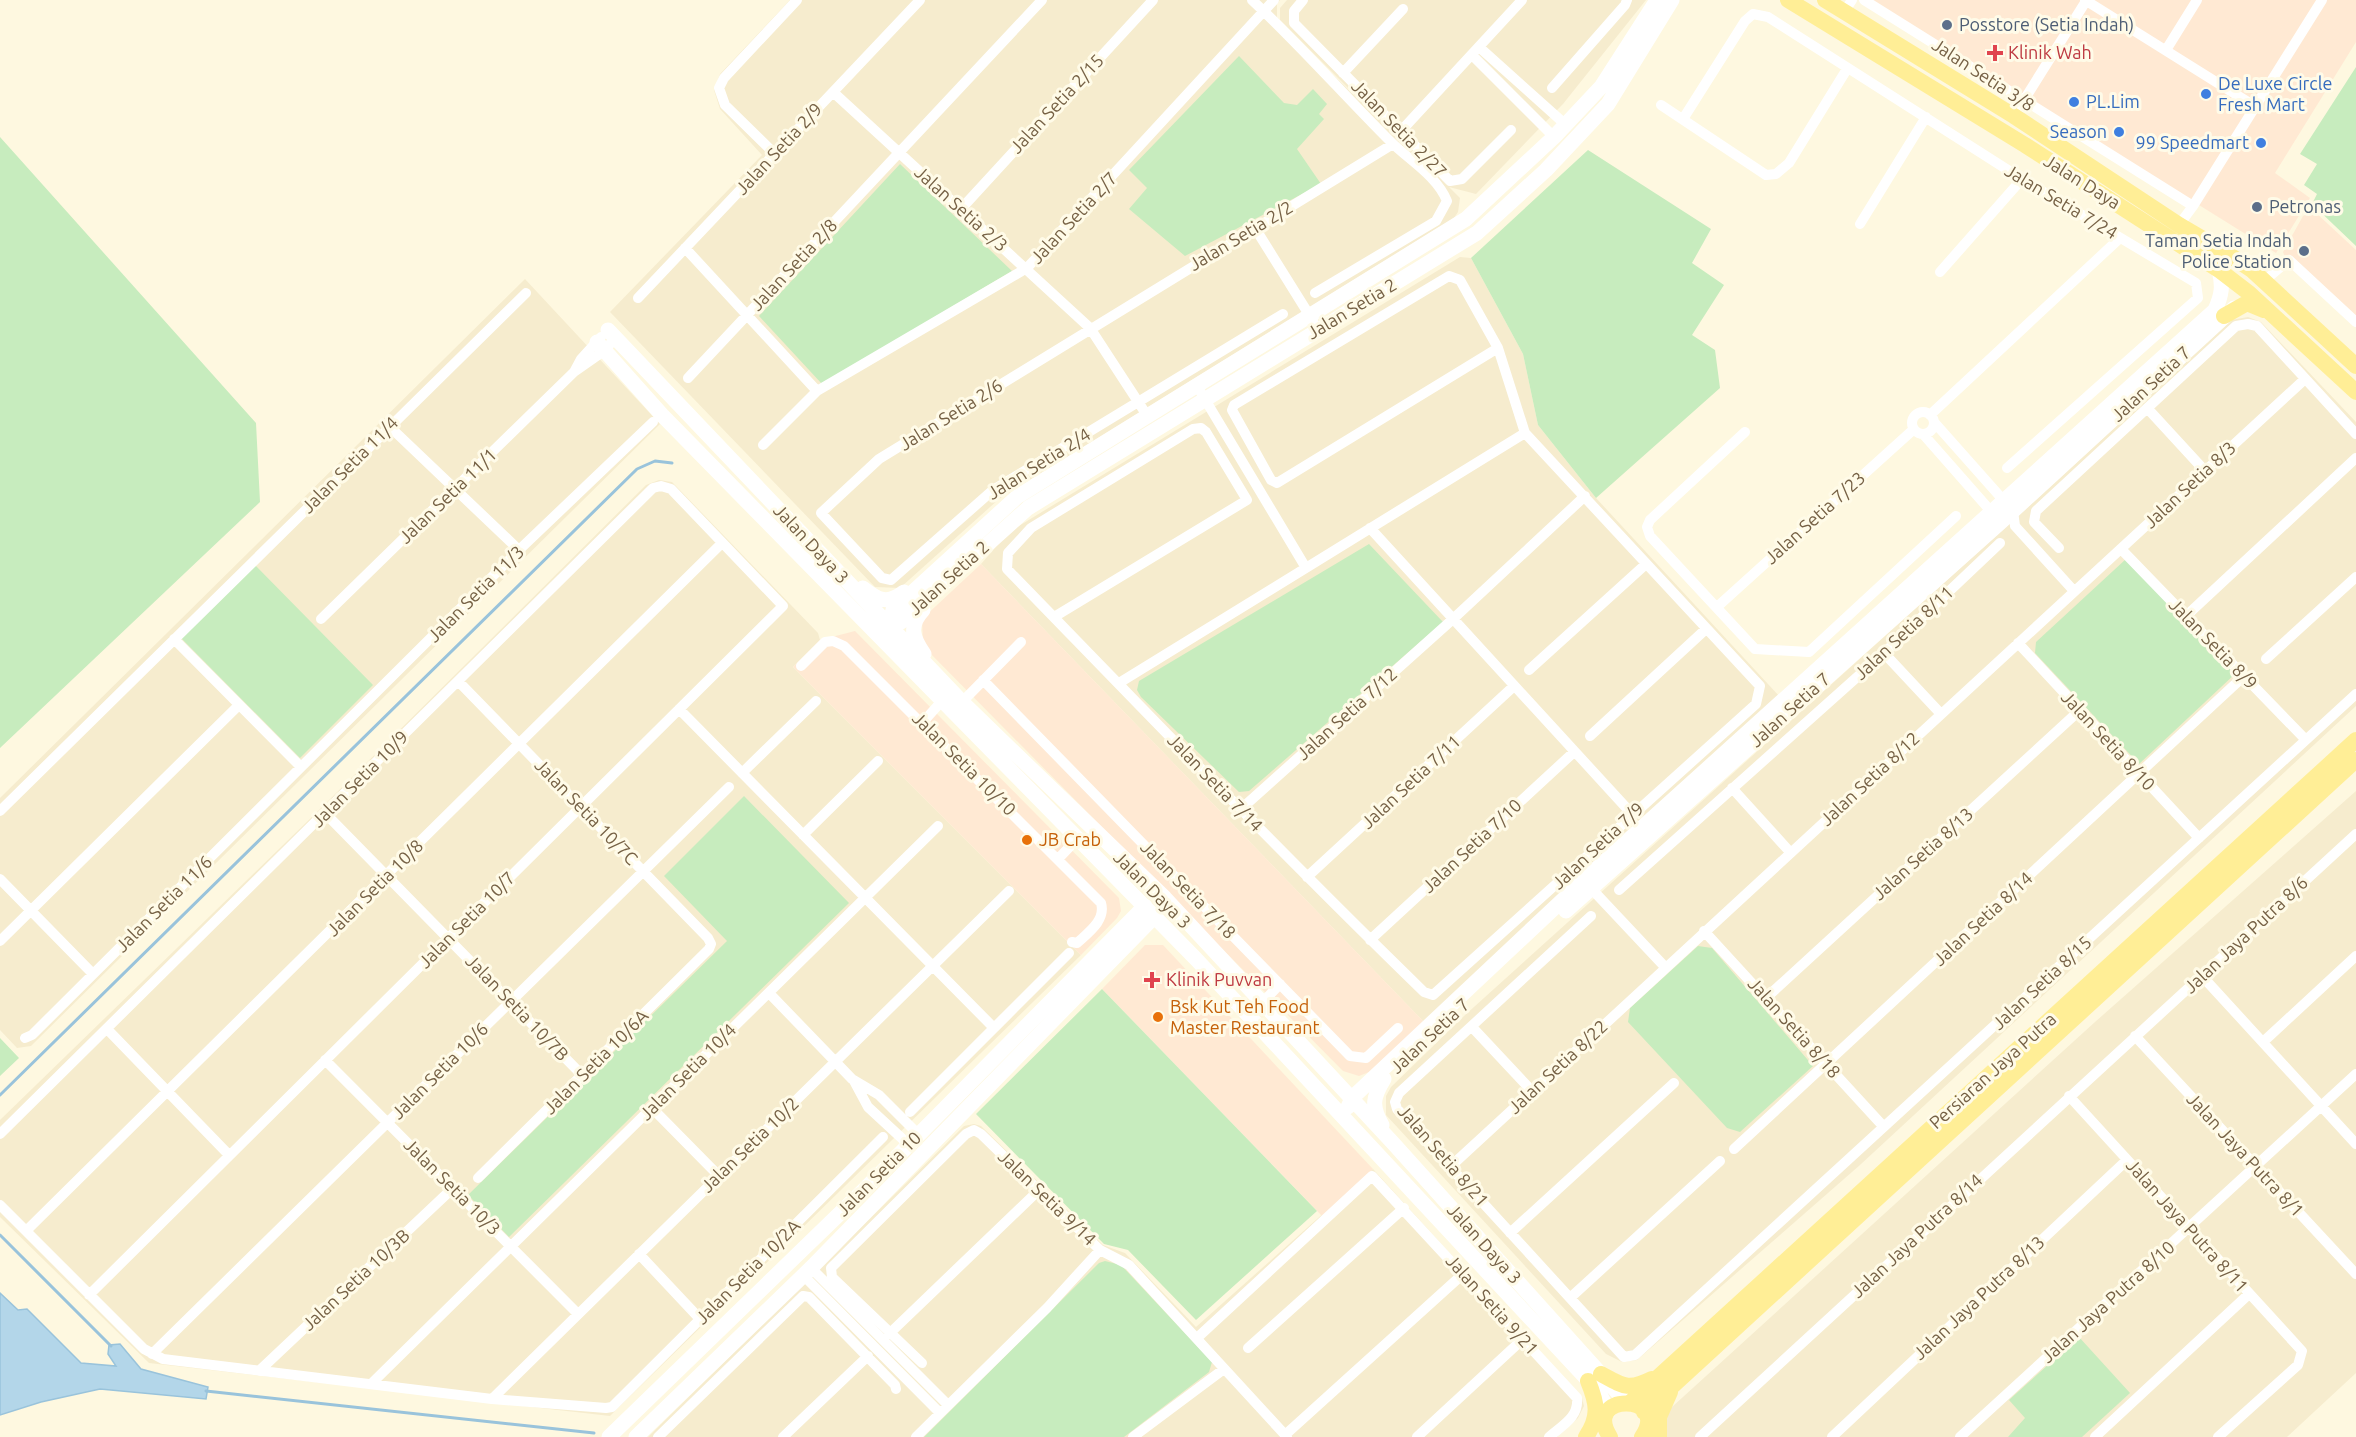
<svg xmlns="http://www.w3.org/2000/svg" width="2356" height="1437" font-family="Ubuntu,sans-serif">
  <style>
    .residential { fill: #f6ecce }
    .commercial { fill: #ffe9d3 }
    .green { fill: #c7ecbe }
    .water { fill: #b3d6e9; stroke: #99c3db; stroke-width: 1.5 }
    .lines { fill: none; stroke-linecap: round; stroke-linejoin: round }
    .stream { stroke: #99c3db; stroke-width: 3 }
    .street { stroke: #fff; stroke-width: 10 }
    .secondary { stroke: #fff; stroke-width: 15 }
    .primary { stroke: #ffee96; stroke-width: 16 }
    .service-dot { fill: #5c6f8a; stroke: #fffbe8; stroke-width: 2 }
    .health-dot { fill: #e0444e; stroke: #fffbe8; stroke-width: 2 }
    .shop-dot { fill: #3f7fe0; stroke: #fffbe8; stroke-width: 2 }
    .food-dot { fill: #e8710a; stroke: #fffbe8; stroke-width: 2 }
    .labels { text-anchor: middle; stroke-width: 6; stroke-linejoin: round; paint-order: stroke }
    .service-label { font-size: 18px; fill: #4e5e75; stroke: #fffbe8; text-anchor: start }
    .health-label { font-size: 18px; fill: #be3a42; stroke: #fffbe8; text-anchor: start }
    .street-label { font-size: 18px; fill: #766145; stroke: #fffbe8 }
    .shop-label { font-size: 18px; fill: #366cbe; stroke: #fffbe8; text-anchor: start }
    .food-label { font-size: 18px; fill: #c56008; stroke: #fffbe8; text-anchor: start }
  </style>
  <rect width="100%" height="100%" fill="#fef8e0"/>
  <path class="residential" d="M790 0H1280L1277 4V20L1397 137 1280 20V8L1287 0H1646L1563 104 1476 194 1449 187 1460 198 1458 212 1454 218 999 499 900 588 875 587 610 312 762 155 720 109 714 90 720 74Z
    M1460 257 1471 258 1523 354 1538 425 1596 498 1781 698 1424 1022 981 564 1009 532Z
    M525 279 660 424 31 1046 17 1048 0 1030V798Z
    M2248 317 2261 322 2356 422V706L1860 1165 1637 1360 1622 1362 1606 1354 1386 1115V1096L1391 1087 1464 1016 2059 479 2231 320Z
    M659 480 672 482 818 633 820 640 793 667 1081 955 610 1416 149 1363 0 1217V1120L316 813 646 485Z
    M2356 791V1373L2287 1437H1639L2095 1022Z
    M974 1124 981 1126 1103 1245 1125 1253 1196 1327 1373 1169 1582 1398 1584 1406 1578 1418 1557 1437H648L964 1126Z"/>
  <path class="commercial" d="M1870 0H2356V42L2275 173 2310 198 2276 253Z
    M2314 211 2356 250V326L2288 265 2283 252 2303 216Z
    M981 564 1424 1022 1369 1072 1359 1076 1343 1071 923 646 922 619Z
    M855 631 1119 898 1121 911 1117 918 1081 955 793 667 820 640Z
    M1145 945H1163L1373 1169 1322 1216 1102 989Z"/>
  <path class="green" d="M1239 56 1284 103 1297 105 1313 89 1327 104 1319 114 1324 119 1297 149 1321 184 1185 256 1129 209 1147 188 1129 170Z
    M2356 67V246L2312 204 2317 194 2304 185 2317 164 2300 154Z
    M0 137 256 423 260 502 0 748Z
    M1588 150 1711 229 1692 263 1724 285 1692 335 1715 350 1720 388 1596 498 1538 425 1523 354 1471 258Z
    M900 164 1012 271 822 384 759 316Z
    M1369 544 1443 622 1249 791 1239 792 1141 697 1137 690 1139 681Z
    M2126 559 2236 673 2139 764 2035 653 2036 642Z
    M255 565 373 685 300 758 181 638Z
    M744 796 849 903 509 1237 468 1195 727 941 664 876Z
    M1698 946 1712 948 1813 1066 1740 1132 1727 1128 1628 1022 1630 1008Z
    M1102 989 1317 1211 1196 1320 1128 1250 1104 1244 976 1114Z
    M0 1038 19 1058 0 1076Z
    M1105 1261 1121 1265 1212 1362 1209 1372 1124 1437H924L1099 1263Z
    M2079 1337 2130 1393 2082 1437H2008L2025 1418 2009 1400Z"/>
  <path class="water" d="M0 1293 18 1310 27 1309 81 1363 116 1366 108 1354 109 1345 120 1344 141 1369 208 1387 206 1399 100 1389 41 1402 0 1415Z"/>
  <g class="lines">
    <path class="stream" d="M0 1095 637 469 655 461 672 463
      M0 1235 111 1346
      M206 1391 594 1433"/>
    <path class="street" d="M1252 0C1300 45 1344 95 1391 142 1409 160 1437 176 1447 201L1436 221 1315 293
      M1303 0 1294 11V23L1450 181 1462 179 1511 130
      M1864 0 2193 206
      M2085 0 2256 107
      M1844 12 1852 0
      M1479 47 1566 125
      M2166 50 2197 0
      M1472 55 1554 137
      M1343 73 1403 9
      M1552 88 1625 5 1627 0
      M833 92 1090 328 1148 417
      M1661 105 1766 175 1776 174 1789 163 1847 69
      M2014 116 2086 1
      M1683 119 1745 21 1753 14 1768 17 2022 179 2196 283 2198 298 2007 468
      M1401 131 1522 0
      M775 154 725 105 719 88 724 78 797 0
      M961 209 1153 0
      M1860 224 1926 117
      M2179 225 2193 206 2322 0
      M1255 228 1313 321
      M685 248 817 391
      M1940 272 2022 179
      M2264 281 2289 260 2356 322
      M638 298 920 0
      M1283 314 993 490 891 580 882 578 821 513 879 459 1393 144
      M574 372 581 359 601 337
      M688 378 1042 0
      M1197 386 1306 568
      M2148 409 2205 471
      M1912 423a11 11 0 1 1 22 0a11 11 0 1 1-22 0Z
      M1930 415 2120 238
      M1934 422 2013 511 2015 526 2074 591
      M389 426 519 550
      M1745 432 1650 520 1647 527 1650 536 1755 649 1809 652 1956 516
      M1923 434 1996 517
      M763 445 817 391 1027 268 1274 0
      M1370 528 1632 814
      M2059 548 2034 522 2036 511 2236 326 2248 324 2257 326 2356 434
      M2121 549 2305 739
      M1717 607 1914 429
      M2186 616 2356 458
      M1054 617 1247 500 1206 432 1201 428 1193 429 1031 528 1008 553 1007 569C1145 711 1282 854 1424 992L1433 995 1756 704 1760 686 1525 433 1498 348 1460 280 1449 276 1234 405 1232 410 1271 480 1277 483 1498 348
      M321 619 574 372 604 351 616 337
      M174 639 301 767
      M2018 643 2199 838
      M1884 653 1941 714
      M2266 659 2356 577
      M801 666 825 642 833 641 844 646 1101 903C1106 920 1089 932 1077 943L1072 942
      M1529 670 1646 564
      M983 680 1350 1056 1366 1058 1398 1028
      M458 681 708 938 711 944 709 949 478 1178
      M1119 683 1525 433
      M962 702 1021 642
      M679 709 994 1028
      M923 722 941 702
      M1590 736 1706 629
      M742 773 816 701
      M1732 788 1790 852
      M1241 809 1453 619 1585 496
      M0 811 526 293
      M325 813 582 1075
      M803 835 878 761
      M1058 859 1078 838
      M1307 877 1514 686
      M0 879 93 974
      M1587 884 1665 967
      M1619 890 1884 653 2000 543
      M1591 916 1399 1093 1395 1102 1397 1109 1624 1357 1635 1355 2356 694
      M1704 931 1883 1126
      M1370 940 1574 752
      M0 941 239 705
      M2202 976 2356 1144
      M769 993 852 1079 879 1095 918 1134
      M1766 998 2080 710
      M1263 1002 1280 984
      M1472 1027 1532 1091
      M107 1029 229 1155
      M2135 1036 2356 1274
      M25 1038 32 1035 519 550 653 422
      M2263 1042 2356 956
      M325 1060 578 1314
      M854 1081 868 1107 908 1144
      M2069 1096 2302 1351 2298 1365 2218 1437
      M652 1108 719 1176
      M910 1112 1069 953
      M0 1134 653 488 661 486 671 489 783 606 89 1295
      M1734 1149 2244 676
      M1450 1167 2305 379
      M0 1205 144 1349 163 1359 492 1399 606 1408 612 1407 883 1137
      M26 1231 722 543
      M1510 1233 1674 1083
      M639 1254 700 1319
      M811 1268 948 1405
      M803 1275 940 1413
      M1570 1298 1720 1161
      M889 1334 1039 1190
      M1197 1338 1372 1176 1577 1398C1579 1417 1563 1425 1549 1437
      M1248 1348 1404 1208
      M152 1354 729 787
      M922 1363 832 1277 831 1268 966 1134 974 1130 981 1134 1100 1250 1129 1265 1287 1437
      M259 1371 453 1188
      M372 1383 938 826
      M492 1399 1009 891
      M1285 1435 1463 1274
      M658 1437 803 1296 809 1297 895 1385 896 1389
      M783 1437 868 1356
      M916 1437 1047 1308 1100 1250
      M1133 1437 1224 1369
      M1417 1437 1523 1339
      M1700 1437 2356 834
      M1832 1437 2127 1160
      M1960 1437 2356 1074
      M2095 1437 2249 1294"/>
    <path class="secondary" d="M608 330 962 702 1165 898 1393 1143 1626 1402
      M597 342 662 415 1196 959 1598 1391 1609 1411
      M863 588C878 600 887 605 904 592
      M923 610C908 626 913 638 924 654
      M889 626 901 622 1028 508 1477 233 1546 170 1608 104 1672 0
      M888 632 893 610 1018 496 1466 219 1554 137 1601 87 1657 0
      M1566 911 2001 522 2234 308
      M1348 1107 1352 1098 1584 880 2215 310C2222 295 2223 286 2219 270
      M1382 1125C1371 1106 1373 1097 1384 1079
      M609 1437 864 1190 1145 906
      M636 1437 811 1268 1155 916"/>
    <path class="primary" d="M1788 0 2025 145 2219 270 2249 293 2356 392
      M1825 0 2014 116 2179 225 2225 252 2252 270 2356 366
      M2224 316 2247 303 2264 310
      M1601 1374C1623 1386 1628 1391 1652 1379
      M1631 1402 2356 740
      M1644 1412 2356 760
      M1586 1437C1600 1416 1597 1403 1588 1381
      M1610 1437C1581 1392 1672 1393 1642 1437
      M1659 1437V1417L1670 1392"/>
  </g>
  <g class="service-dot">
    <circle cx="1947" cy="25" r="6"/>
    <circle cx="2257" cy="207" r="6"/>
    <circle cx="2304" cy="251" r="6"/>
  </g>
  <g class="health-dot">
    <path d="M1992 44h6v6h6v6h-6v6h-6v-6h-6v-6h6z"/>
    <path d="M1149 971h6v6h6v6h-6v6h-6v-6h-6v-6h6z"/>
  </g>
  <g class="shop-dot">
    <circle cx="2206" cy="94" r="6"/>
    <circle cx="2074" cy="102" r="6"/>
    <circle cx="2119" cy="132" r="6"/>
    <circle cx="2261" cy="143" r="6"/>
  </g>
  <g class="food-dot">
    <circle cx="1027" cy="840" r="6"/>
    <circle cx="1158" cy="1017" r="6"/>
  </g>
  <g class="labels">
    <g class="service-label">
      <text x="1959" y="31">Posstore (Setia Indah)</text>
      <text x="2269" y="213">Petronas</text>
      <text x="2292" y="247" text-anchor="end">Taman Setia Indah<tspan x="2292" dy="21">Police Station</tspan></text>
    </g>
    <g class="health-label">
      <text x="2008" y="59">Klinik Wah</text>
      <text x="1166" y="986">Klinik Puvvan</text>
    </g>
    <g class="street-label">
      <text transform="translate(1983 75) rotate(33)" y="6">Jalan Setia 3/8</text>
      <text transform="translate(1057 104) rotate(-47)" y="6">Jalan Setia 2/15</text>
      <text transform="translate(1399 129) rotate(46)" y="6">Jalan Setia 2/27</text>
      <text transform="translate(779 149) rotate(-47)" y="6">Jalan Setia 2/9</text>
      <text transform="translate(2082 182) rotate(32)" y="6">Jalan Daya</text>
      <text transform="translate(2061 202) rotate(31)" y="6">Jalan Setia 7/24</text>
      <text transform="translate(961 209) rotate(42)" y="6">Jalan Setia 2/3</text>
      <text transform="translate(1074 218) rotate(-47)" y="6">Jalan Setia 2/7</text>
      <text transform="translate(1241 236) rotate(-31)" y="6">Jalan Setia 2/2</text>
      <text transform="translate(794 265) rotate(-47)" y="6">Jalan Setia 2/8</text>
      <text transform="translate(1352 309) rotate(-31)" y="6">Jalan Setia 2</text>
      <text transform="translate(2151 384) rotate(-43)" y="6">Jalan Setia 7</text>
      <text transform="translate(951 415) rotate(-32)" y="6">Jalan Setia 2/6</text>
      <text transform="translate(1039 464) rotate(-32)" y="6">Jalan Setia 2/4</text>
      <text transform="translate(350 465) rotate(-45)" y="6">Jalan Setia 11/4</text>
      <text transform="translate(2190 485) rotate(-43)" y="6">Jalan Setia 8/3</text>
      <text transform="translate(448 496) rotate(-44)" y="6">Jalan Setia 11/1</text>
      <text transform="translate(1815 518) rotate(-42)" y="6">Jalan Setia 7/23</text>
      <text transform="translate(811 544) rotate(47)" y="6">Jalan Daya 3</text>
      <text transform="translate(949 578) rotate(-42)" y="6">Jalan Setia 2</text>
      <text transform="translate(476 594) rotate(-45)" y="6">Jalan Setia 11/3</text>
      <text transform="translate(1904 633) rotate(-43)" y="6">Jalan Setia 8/11</text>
      <text transform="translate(2213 644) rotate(46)" y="6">Jalan Setia 8/9</text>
      <text transform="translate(1790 710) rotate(-42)" y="6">Jalan Setia 7</text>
      <text transform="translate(1347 714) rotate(-42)" y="6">Jalan Setia 7/12</text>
      <text transform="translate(2108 741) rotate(47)" y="6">Jalan Setia 8/10</text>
      <text transform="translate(964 764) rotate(45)" y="6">Jalan Setia 10/10</text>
      <text transform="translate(360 779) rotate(-45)" y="6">Jalan Setia 10/9</text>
      <text transform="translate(1870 779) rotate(-43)" y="6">Jalan Setia 8/12</text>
      <text transform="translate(1411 782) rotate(-43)" y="6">Jalan Setia 7/11</text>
      <text transform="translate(1215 783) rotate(46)" y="6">Jalan Setia 7/14</text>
      <text transform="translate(586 812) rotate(46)" y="6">Jalan Setia 10/7C</text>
      <text transform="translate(1472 846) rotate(-43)" y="6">Jalan Setia 7/10</text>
      <text transform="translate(1598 846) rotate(-43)" y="6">Jalan Setia 7/9</text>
      <text transform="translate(1923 854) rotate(-42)" y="6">Jalan Setia 8/13</text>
      <text transform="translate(375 888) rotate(-45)" y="6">Jalan Setia 10/8</text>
      <text transform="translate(1152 890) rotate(45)" y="6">Jalan Daya 3</text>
      <text transform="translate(1188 890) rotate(46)" y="6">Jalan Setia 7/18</text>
      <text transform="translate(164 904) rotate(-45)" y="6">Jalan Setia 11/6</text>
      <text transform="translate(1983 919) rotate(-43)" y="6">Jalan Setia 8/14</text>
      <text transform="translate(467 920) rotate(-45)" y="6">Jalan Setia 10/7</text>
      <text transform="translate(2246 935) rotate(-43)" y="6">Jalan Jaya Putra 8/6</text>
      <text transform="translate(2042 983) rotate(-43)" y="6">Jalan Setia 8/15</text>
      <text transform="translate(517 1008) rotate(46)" y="6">Jalan Setia 10/7B</text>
      <text transform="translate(1794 1028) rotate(48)" y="6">Jalan Setia 8/18</text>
      <text transform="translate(1430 1036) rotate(-43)" y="6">Jalan Setia 7</text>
      <text transform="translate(596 1062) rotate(-45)" y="6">Jalan Setia 10/6A</text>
      <text transform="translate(1558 1067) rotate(-43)" y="6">Jalan Setia 8/22</text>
      <text transform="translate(440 1071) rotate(-45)" y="6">Jalan Setia 10/6</text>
      <text transform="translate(1993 1071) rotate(-42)" y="6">Persiaran Jaya Putra</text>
      <text transform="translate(688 1072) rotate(-45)" y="6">Jalan Setia 10/4</text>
      <text transform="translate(750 1145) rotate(-44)" y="6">Jalan Setia 10/2</text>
      <text transform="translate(2245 1155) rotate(47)" y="6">Jalan Jaya Putra 8/1</text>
      <text transform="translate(1443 1156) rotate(49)" y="6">Jalan Setia 8/21</text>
      <text transform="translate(879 1174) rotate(-45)" y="6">Jalan Setia 10</text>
      <text transform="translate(452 1187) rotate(45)" y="6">Jalan Setia 10/3</text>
      <text transform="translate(1047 1198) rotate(44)" y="6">Jalan Setia 9/14</text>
      <text transform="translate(2187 1226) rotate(48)" y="6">Jalan Jaya Putra 8/11</text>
      <text transform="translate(1917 1236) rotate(-43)" y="6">Jalan Jaya Putra 8/14</text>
      <text transform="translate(1484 1244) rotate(48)" y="6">Jalan Daya 3</text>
      <text transform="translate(748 1272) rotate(-45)" y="6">Jalan Setia 10/2A</text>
      <text transform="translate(356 1280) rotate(-43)" y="6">Jalan Setia 10/3B</text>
      <text transform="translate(1979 1298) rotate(-43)" y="6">Jalan Jaya Putra 8/13</text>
      <text transform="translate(2108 1302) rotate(-42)" y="6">Jalan Jaya Putra 8/10</text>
      <text transform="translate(1492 1305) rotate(48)" y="6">Jalan Setia 9/21</text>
    </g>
    <g class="shop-label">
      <text x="2218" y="90">De Luxe Circle<tspan x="2218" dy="21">Fresh Mart</tspan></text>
      <text x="2086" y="108">PL.Lim</text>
      <text x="2107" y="138" text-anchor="end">Season</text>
      <text x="2249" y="149" text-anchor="end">99 Speedmart</text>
    </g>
    <g class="food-label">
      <text x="1039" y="846">JB Crab</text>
      <text x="1170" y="1013">Bsk Kut Teh Food<tspan x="1170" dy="21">Master Restaurant</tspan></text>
    </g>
  </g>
</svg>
